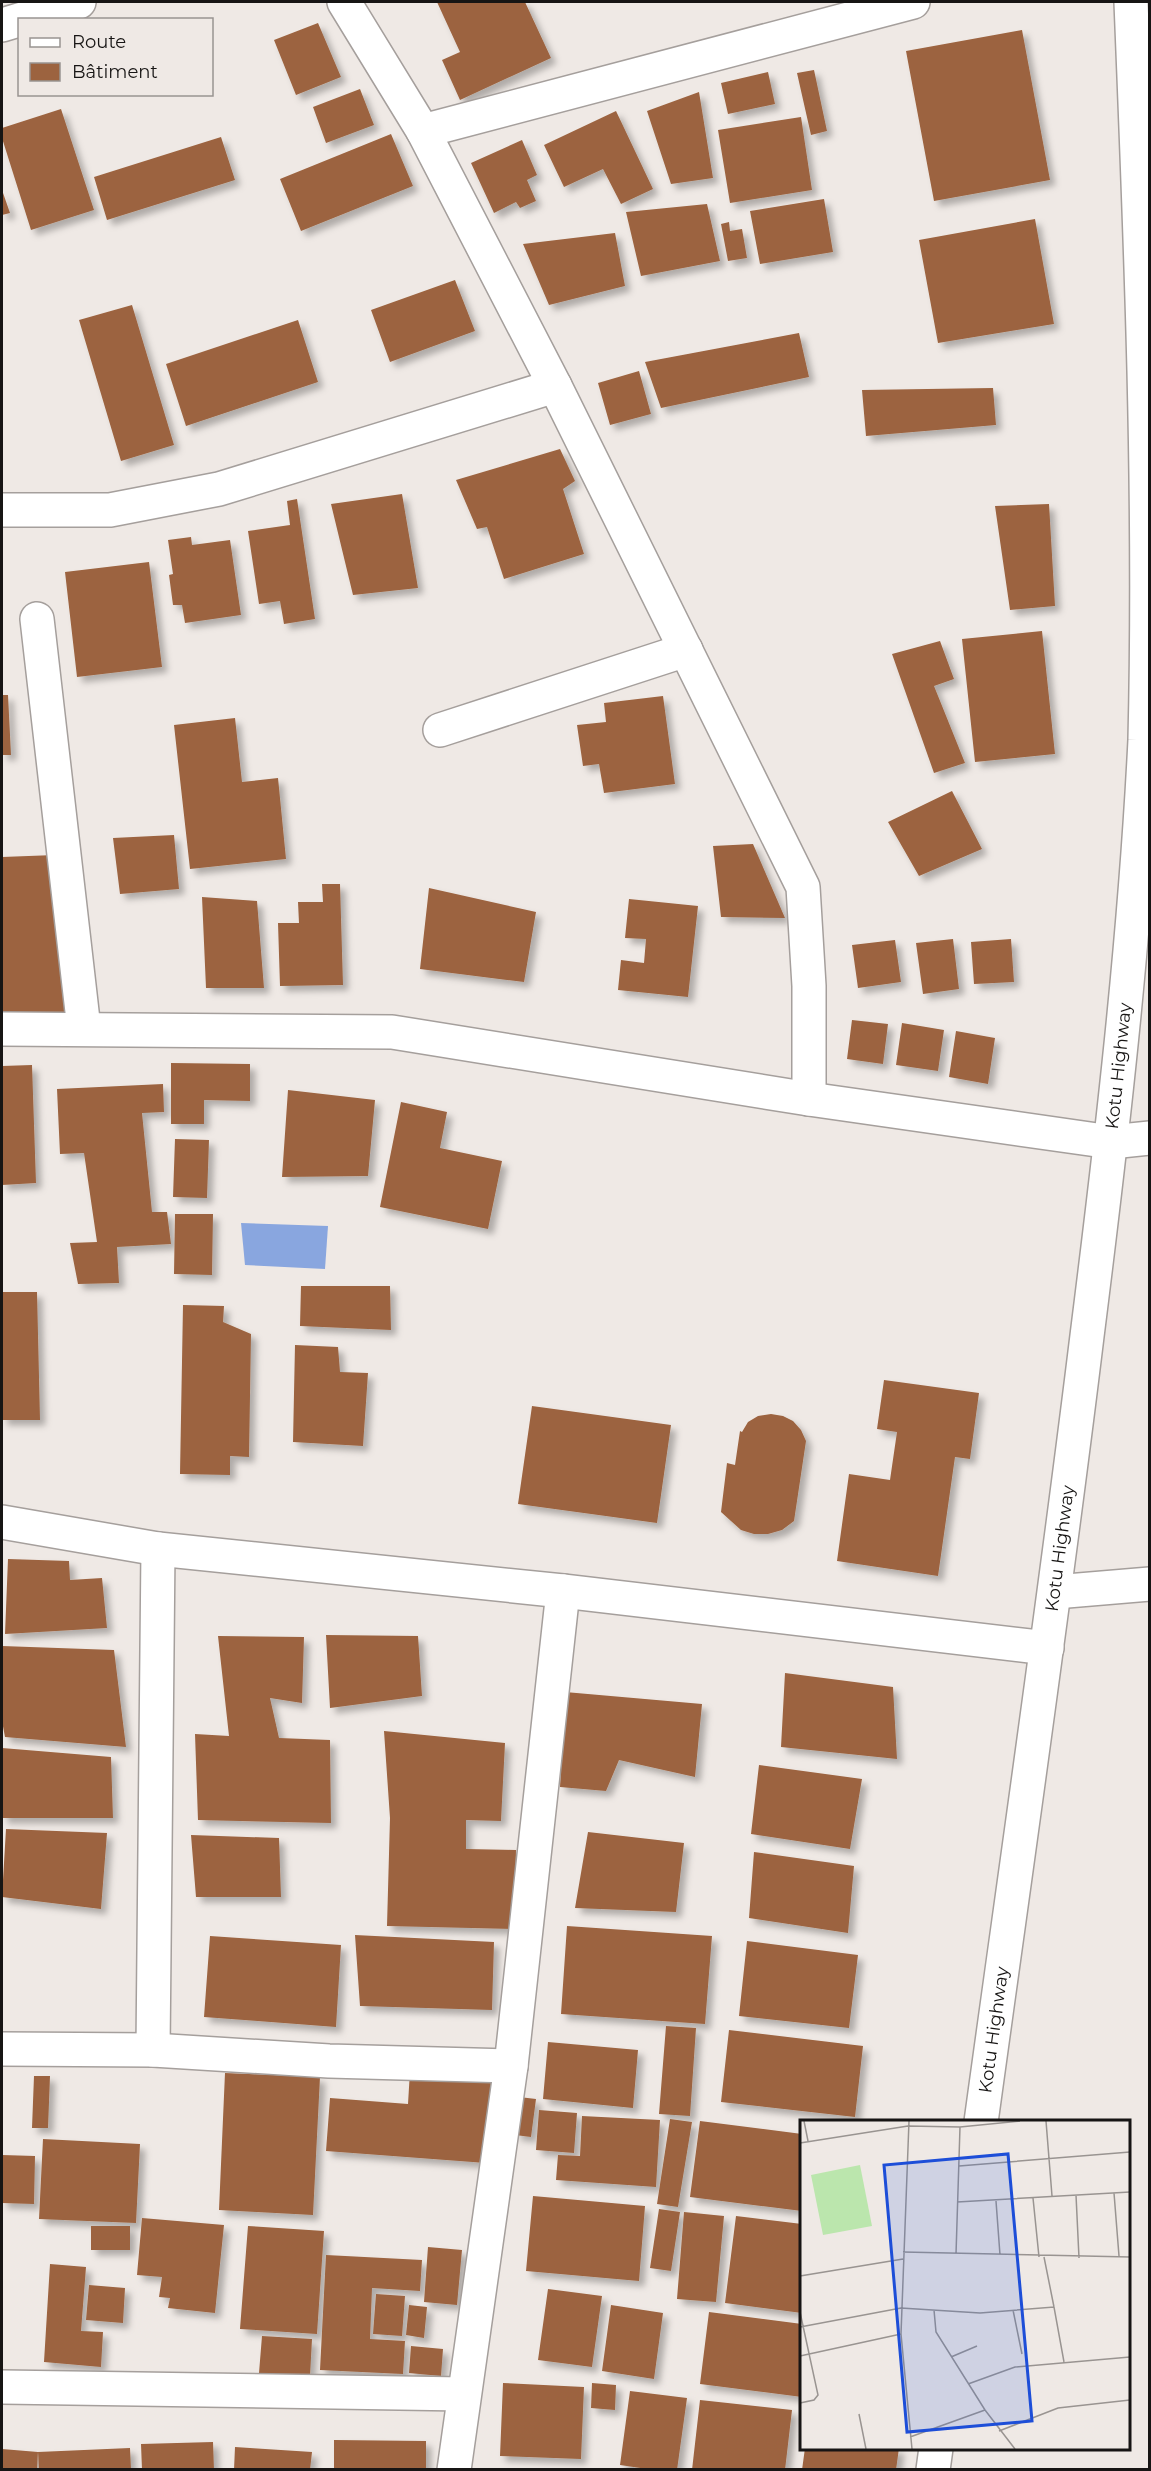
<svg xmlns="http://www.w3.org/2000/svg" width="1151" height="2471" font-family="Montserrat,sans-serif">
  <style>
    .water { fill: #89a6df }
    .building { fill: #9c633f; filter: url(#shadow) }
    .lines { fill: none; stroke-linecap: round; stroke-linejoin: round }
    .minor-casing { stroke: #a59f9c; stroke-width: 36 }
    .minor { stroke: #fff; stroke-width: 33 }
    .labels { text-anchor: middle; stroke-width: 4.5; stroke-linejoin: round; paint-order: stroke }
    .street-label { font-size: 18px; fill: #171514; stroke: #efe9e5 }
    .inset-road { fill: none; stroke: #999491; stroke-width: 1.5 }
    .view { fill: #1d4ed8; fill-opacity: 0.15; stroke: #1d4ed8; stroke-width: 3 }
    .inset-edge { fill: none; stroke: #171514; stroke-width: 3 }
  </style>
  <defs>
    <filter id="shadow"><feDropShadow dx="5.5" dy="5.5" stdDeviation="3" flood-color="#0004"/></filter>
  </defs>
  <rect width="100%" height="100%" fill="#efe9e5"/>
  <path class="water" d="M241 1223 328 1226 325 1269 245 1265Z"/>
  <path class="building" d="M437 2H525L551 58 460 100 442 60 460 52Z
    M318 23 341 77 296 95 274 40Z
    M1022 30 1050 180 934 201 906 51Z
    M814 70 827 131 811 135 797 73Z
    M768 72 775 104 728 114 721 83Z
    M360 89 374 125 326 143 313 107Z
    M699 92 713 178 671 184 647 111Z
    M61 109 94 210 31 230 2 138V128Z
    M616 111 653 189 621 204 603 169 564 187 544 145Z
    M801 117 812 190 730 203 718 130Z
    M391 134 413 186 301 231 280 179Z
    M221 137 235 180 107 220 94 177Z
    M522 140 537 175 527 180 536 201 520 208 516 202 494 213 471 163Z
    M2 190 10 213 2 215Z
    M824 199 833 252 760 264 750 211Z
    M707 204 720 261 641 276 626 212Z
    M1035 219 1054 324 938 343 919 240Z
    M729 222 730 231 742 229 747 258 728 261 721 224Z
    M615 233 625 286 549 305 523 244Z
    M455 280 475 331 390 362 371 310Z
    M132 305 174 445 121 461 79 320Z
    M298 320 318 382 186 426 166 364Z
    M799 333 809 377 661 408 645 362Z
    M639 371 651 414 610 425 598 383Z
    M993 388 996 425 866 436 862 390Z
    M560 449 575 481 563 489 584 554 504 579 487 527 477 529 456 480Z
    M402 494 418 588 353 595 331 504Z
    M297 499 315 619 284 624 280 601 259 604 248 531 290 525 287 501Z
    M1049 504 1055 606 1010 610 995 506Z
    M191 537 192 545 230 540 241 615 185 623 182 605H173L169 575 173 574 168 540Z
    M149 562 162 667 77 677 65 572Z
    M1042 631 1055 754 975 762 962 639Z
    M940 641 954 679 934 686 965 763 934 773 892 654Z
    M2 695H8L11 755H2Z
    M663 696 675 784 604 793 599 764 583 766 577 725 606 722 604 703Z
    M235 718 242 782 278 778 286 859 190 869 174 725Z
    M952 791 982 849 919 876 888 822Z
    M174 835 179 889 120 894 113 838Z
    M753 844 785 918 721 917 713 846Z
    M55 855 67 1015 2 1014V857Z
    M322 884H340L343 985 280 986 278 923H299L298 902H323Z
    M429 888 536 912 524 982 420 969Z
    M202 897 257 901 264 988H206Z
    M629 899 698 906 688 997 618 990 621 960 644 963 646 939 625 938Z
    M953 939 959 989 923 994 916 943Z
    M1011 939 1014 982 974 984 971 942Z
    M895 940 901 982 858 988 852 945Z
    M852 1020 888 1024 883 1064 847 1059Z
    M902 1023 944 1030 938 1071 896 1065Z
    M956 1031 995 1038 988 1084 949 1077Z
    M171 1063 250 1064V1101L204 1100V1124H171Z
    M32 1065 36 1183 2 1185V1066Z
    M163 1084 164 1112 142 1113 152 1212H167L171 1244 117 1247 119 1283 78 1284 70 1243 97 1242 84 1153 60 1154 57 1089Z
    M288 1090 375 1100 368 1176 282 1177Z
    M401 1102 447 1112 440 1148 502 1161 488 1229 380 1207Z
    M175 1139 209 1140 207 1198 173 1197Z
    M175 1214H213L212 1275 174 1274Z
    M301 1286H390L391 1330 300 1326Z
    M2 1292H37L40 1420H2Z
    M183 1305 224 1306 223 1322 251 1334 249 1457 230 1456V1475L180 1474Z
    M295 1345 338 1347 340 1372 368 1373 363 1446 293 1442Z
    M884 1380 979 1393 970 1459 955 1457 938 1576 837 1561 849 1474 890 1480 897 1432 877 1429Z
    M532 1406 671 1425 657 1523 518 1504Z
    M771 1414 783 1416 793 1421 801 1430 806 1441 794 1521 782 1530 768 1534H754L741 1530 721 1512 727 1463 735 1465 740 1431 742 1432 748 1422 758 1416Z
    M8 1559 69 1561 70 1580 102 1578 107 1628 5 1634Z
    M326 1635 418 1636 422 1696 330 1708Z
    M218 1636 304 1637 302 1703 270 1698 279 1738 330 1740 331 1823 198 1820 195 1734 229 1736Z
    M2 1646 114 1650 126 1747 5 1737 2 1721Z
    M785 1673 893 1687 897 1759 781 1747Z
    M565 1692 702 1704 695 1777 619 1760 606 1791 560 1787Z
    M384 1731 505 1743 501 1821 466 1820V1849L516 1850 514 1929 387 1926 390 1818Z
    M2 1748 111 1757 113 1818H2Z
    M759 1765 862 1779 850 1849 751 1834Z
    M6 1829 107 1833 101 1909 2 1897Z
    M588 1832 684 1843 676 1912 575 1908Z
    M191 1835 279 1838 281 1897H196Z
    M754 1852 854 1866 848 1933 749 1918Z
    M567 1926 712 1936 705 2024 561 2014Z
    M355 1935 494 1942 492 2010 360 2006Z
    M210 1936 341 1945 336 2027 204 2017Z
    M747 1941 858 1955 849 2028 739 2016Z
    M666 2026 696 2028 690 2116 659 2114Z
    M729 2030 863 2046 855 2117 721 2102Z
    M548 2042 638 2050 633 2108 543 2099Z
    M410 2071 493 2077 486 2163 326 2151 330 2098 408 2104Z
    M225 2073 320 2077 313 2215 219 2210Z
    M34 2076H50L48 2128H32Z
    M519 2097 536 2099 531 2137 515 2135Z
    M539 2110 577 2113 574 2153 536 2150Z
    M582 2116 660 2120 656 2187 556 2180 558 2155 580 2156Z
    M670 2119 692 2122 678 2207 657 2204Z
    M700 2121 802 2134V2211L690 2197Z
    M43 2139 140 2144 136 2223 39 2219Z
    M2 2155 35 2156 34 2204 2 2203Z
    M533 2196 645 2206 639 2281 526 2271Z
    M659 2209 680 2212 671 2271 650 2268Z
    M684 2212 724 2216 716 2302 677 2299Z
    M736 2216 802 2224V2313L725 2303Z
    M142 2218 224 2225 215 2313 168 2308 170 2298 159 2297 162 2277 137 2275Z
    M91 2226H130V2250H91Z
    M248 2226 324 2231 317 2334 240 2329Z
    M428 2247 462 2250 457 2305 424 2302Z
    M326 2255 422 2260 420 2291 372 2288 370 2339 405 2341 403 2374 320 2370Z
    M50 2264 86 2267 81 2331 103 2332 101 2367 44 2362Z
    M89 2285 125 2288 123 2323 86 2320Z
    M548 2289 602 2296 592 2367 538 2360Z
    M376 2294 405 2296 402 2336 373 2334Z
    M409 2305 427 2307 424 2338 406 2335Z
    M611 2305 663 2313 654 2379 602 2371Z
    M709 2312 802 2324V2397L700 2384Z
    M262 2336 312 2339 310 2376 259 2373Z
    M411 2346 443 2349 441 2376 409 2373Z
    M503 2383 584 2387 581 2459 500 2456Z
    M592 2383 616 2385 615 2410 591 2408Z
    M630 2391 687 2398 677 2470H654L620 2465Z
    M700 2400 792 2410 785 2470H692Z
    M334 2440 426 2441V2470H334Z
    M213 2442 214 2470H142L141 2444Z
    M235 2447 312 2452 310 2470H234Z
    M130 2448 131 2470H39L38 2452Z
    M805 2448H899L896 2470H802Z
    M2 2449 38 2452 37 2470H2Z"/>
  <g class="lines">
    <g class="minor-casing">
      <g id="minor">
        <path d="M344 2 423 131 555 386 803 887 809 986V1099"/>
        <path d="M2 25 79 2"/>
        <path d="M423 131 913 2"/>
        <path d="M2 510H110L219 489 555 386"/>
        <path d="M37 619 84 1029"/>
        <path d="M440 730 686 650"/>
        <path d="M2 1029 392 1032 809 1099 1111 1142 1150 1138"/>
        <path d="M2 1522 158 1549 563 1591 1047 1648"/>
        <path d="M1055 1592 1150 1584"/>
        <path d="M2 2049 153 2050 329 2061 511 2066"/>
        <path d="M153 2050 158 1549"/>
        <path id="s1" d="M981 2122C1017 1860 1055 1599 1087 1336 1112 1138 1135 939 1145 740 1151 494 1141 247 1131 2"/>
        <path d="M2 2387 464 2394"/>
        <path d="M454 2470 511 2066 563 1591"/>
        <path d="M933 2470 936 2448"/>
      </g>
    </g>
    <use href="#minor" class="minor"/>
  </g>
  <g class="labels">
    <g class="street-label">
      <text dy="6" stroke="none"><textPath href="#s1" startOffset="1065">Kotu Highway</textPath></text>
      <text dy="6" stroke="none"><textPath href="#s1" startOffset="579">Kotu Highway</textPath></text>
      <text dy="6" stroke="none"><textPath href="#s1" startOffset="93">Kotu Highway</textPath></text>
    </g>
  </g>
  <g transform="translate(800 2120)">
    <rect width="330" height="330" fill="#efe9e5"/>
    <path d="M60 45 72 106 23 115 11 55Z" fill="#bbe6ad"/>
    <path class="inset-road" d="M4 1 8 21M109 1 101 214 112 329M246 1 252 76M0 23 108 6 160 7 220 1M159 46 330 32M314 73 319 136M276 75 279 138M233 78 239 137M196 81 200 135M157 82 330 72M103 132 330 137M156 134 160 7M244 137 254 187M0 156 103 139M134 190 136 212 185 290 215 329M213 190 222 234M0 192 18 275 14 280 0 283M0 207 101 188 180 193 254 187 264 242M0 236 101 214M151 237 177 226M168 264 215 247 330 237M59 294 66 329M199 311 258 288 330 280M110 317 185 290"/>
    <path class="view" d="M208 34 232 301 107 312 84 45Z"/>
    <rect width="330" height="330" class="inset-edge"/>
  </g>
  <rect width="1151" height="2471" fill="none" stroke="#171514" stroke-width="6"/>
  <rect x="18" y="18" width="195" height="78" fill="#efe9e5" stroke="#999491" stroke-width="1.5"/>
  <rect x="30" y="38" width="30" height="9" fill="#ffffff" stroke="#999491" stroke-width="1.5"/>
  <text x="72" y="48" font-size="18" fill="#171514">Route</text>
  <rect x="30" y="63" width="30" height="18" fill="#9c633f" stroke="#999491" stroke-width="1.5"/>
  <text x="72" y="78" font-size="18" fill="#171514">Bâtiment</text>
</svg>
